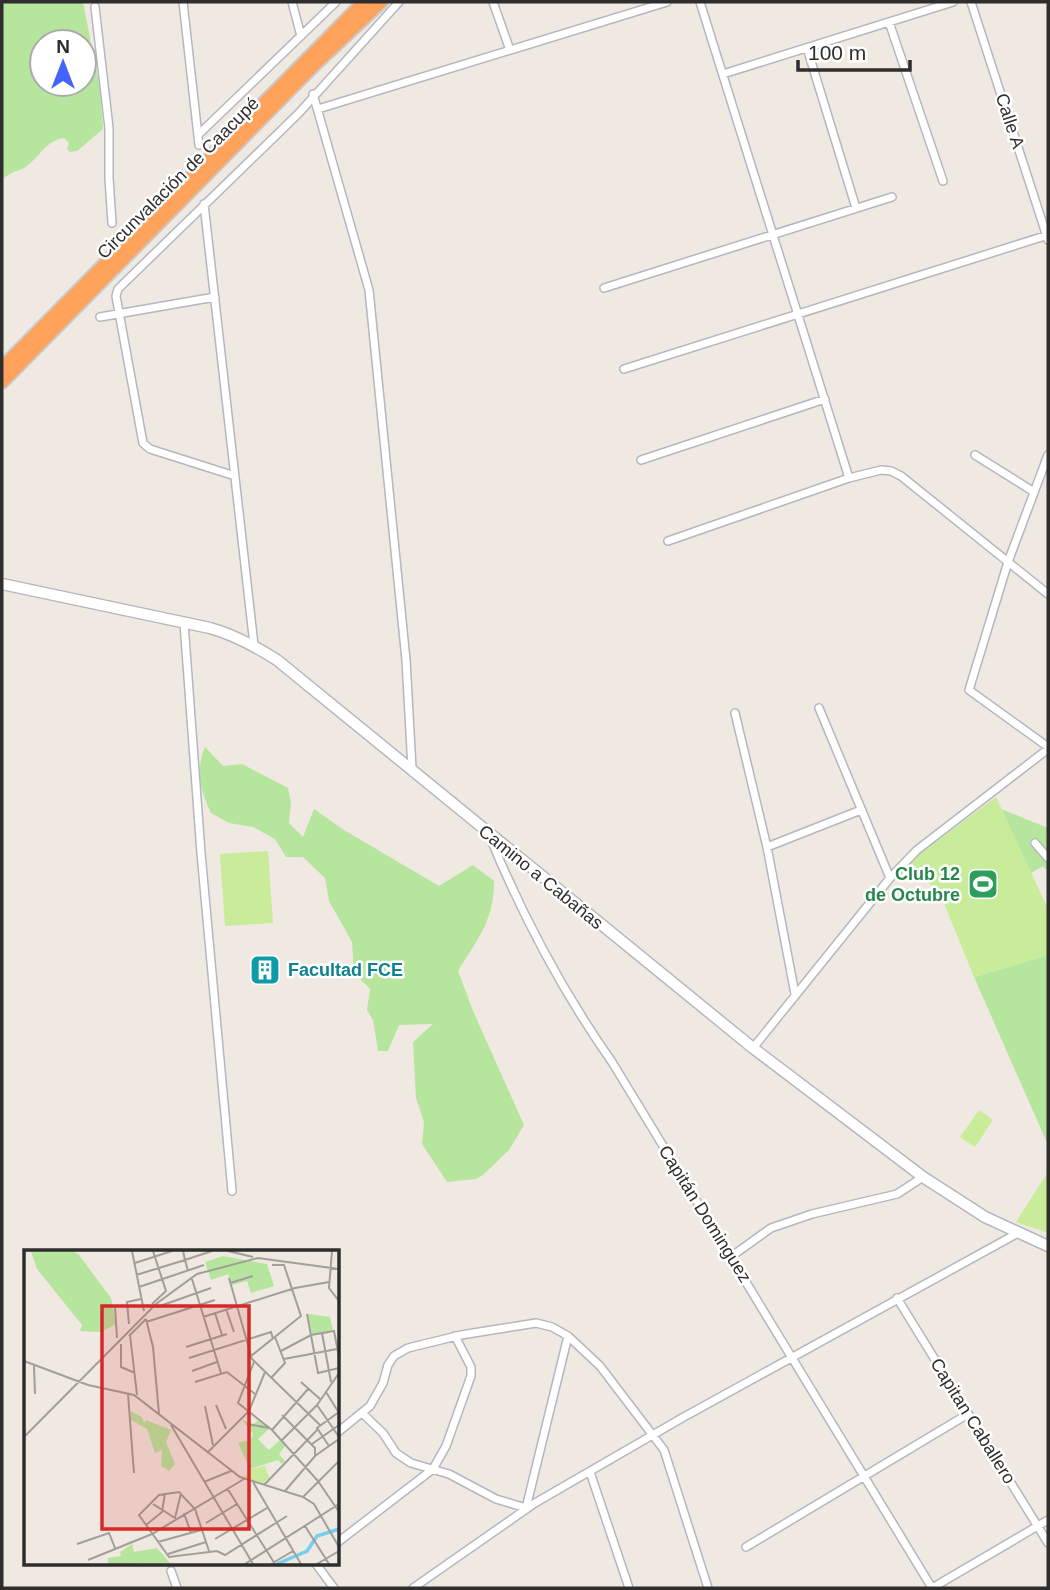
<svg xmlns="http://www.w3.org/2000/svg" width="1050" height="1590" font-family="Arial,sans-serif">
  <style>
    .green { fill: #b6e59e; fill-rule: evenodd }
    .pitch { fill: #c9ec9a }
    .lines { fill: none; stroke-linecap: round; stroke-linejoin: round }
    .street-casing { stroke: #b4b7c1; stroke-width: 10 }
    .secondary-casing { stroke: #b4b7c1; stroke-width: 13 }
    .highway-casing { stroke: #c9c9c9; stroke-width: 16 }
    .street { stroke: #fff; stroke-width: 7 }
    .secondary { stroke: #fff; stroke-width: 10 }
    .highway { stroke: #ffa35c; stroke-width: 12 }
    .labels { text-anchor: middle; stroke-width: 5; stroke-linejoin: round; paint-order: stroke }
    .street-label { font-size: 18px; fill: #2e2e2e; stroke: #fff }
    .leisure-label { font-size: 18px; font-weight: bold; fill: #27864d; stroke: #fff; text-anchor: end }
    .culture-label { font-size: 18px; font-weight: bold; fill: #0d838f; stroke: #fff; text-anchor: start }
    .inset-river { fill: none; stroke: #75cff0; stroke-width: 3.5 }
    .inset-road { fill: none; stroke: #a29e99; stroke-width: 2 }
    .view { fill: #d62828; fill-opacity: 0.15; stroke: #d62828; stroke-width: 3.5 }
    .inset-edge { fill: none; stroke: #2e2e2e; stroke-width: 3.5 }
  </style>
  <rect width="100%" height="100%" fill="#efe9e1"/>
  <path class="green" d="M2 2H83L100 89 103 129 77 151 70 152 67 149 69 143 64 138C47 140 40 156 27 166 19 172 12 170 2 180ZM42 42H84V84H42Z
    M205 747 223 766 242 764 288 788 291 803 289 823 303 837 314 809 344 830 439 886 473 865 494 881C494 921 478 938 458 971L473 1011 524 1125 509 1150 484 1174 476 1179 447 1182 422 1144 424 1122 416 1098 413 1042 433 1024 399 1025 388 1051H378L373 1020 367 1010 370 989 354 973 352 942 329 901 325 878 303 857H286L275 839 253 827 229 823 211 813C200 789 195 772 205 747Z
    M1001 809 1048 828V872L1043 866 1031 873Z
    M1048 955V1145L974 977Z"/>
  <path class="pitch" d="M996 797 1048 909V955L974 977 941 896 909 862Z
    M268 851 273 923 225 926 220 854Z
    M979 1110 993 1120 975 1147 960 1137Z
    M1048 1172V1233L1016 1222Z"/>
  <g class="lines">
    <g class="street-casing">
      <path id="street" d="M183 2 199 145
        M292 2 301 36
        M493 2 510 50
        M700 2 849 478
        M971 2 1048 240
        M95 7 109 128V178L112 223
        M889 22 943 181
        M807 48 856 208
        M723 74 953 2
        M313 94 369 290 406 660 412 768
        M318 109 667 2
        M198 135 336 2
        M204 204 254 645
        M604 288 892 197
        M100 317 215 297
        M624 369 1048 235
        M975 455 1034 492
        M1048 455 1008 562 969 690 1048 747
        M641 460 825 399
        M235 476 150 449 143 443 116 296 118 289 299 113 399 2
        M668 541 849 478 881 470 891 471 901 476 1048 594
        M184 623 201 853 232 1191
        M819 708 890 878
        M735 713 767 847 795 994
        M489 835C522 915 562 991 612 1062L932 1588
        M1035 843 1048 858
        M767 847 861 810
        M753 1048 890 878 917 850 1048 749
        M732 1256 771 1228 812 1214 897 1194 923 1177
        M897 1298 1048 1543
        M362 1413 383 1433 396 1453 411 1463 449 1474 496 1499 526 1508 568 1336
        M338 1432 370 1406 383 1383 388 1365 394 1356 408 1348 461 1335 536 1323 552 1327 568 1336 600 1366 664 1450 708 1588
        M590 1472 629 1588
        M338 1542 433 1469 446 1446 471 1376V1367L455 1336
        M746 1547 968 1414
        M316 1564 334 1588
        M171 1571 177 1588
        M413 1588 535 1503 682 1418 1018 1233
        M932 1588 1048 1520"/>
    </g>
    <g class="secondary-casing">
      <path id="secondary" d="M2 584 210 628C235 635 255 646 277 660L753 1048 923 1177 985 1217 1048 1246"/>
    </g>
    <g class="highway-casing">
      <path id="highway" d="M2 368 364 2
        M2 382 312 67 381 2"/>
    </g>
    <use href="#street" class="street"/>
    <use href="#secondary" class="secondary"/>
    <use href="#highway" class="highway"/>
  </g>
  <defs>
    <g id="stadium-square" transform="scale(1.575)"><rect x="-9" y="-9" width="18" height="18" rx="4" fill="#2e9e5b" stroke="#fff"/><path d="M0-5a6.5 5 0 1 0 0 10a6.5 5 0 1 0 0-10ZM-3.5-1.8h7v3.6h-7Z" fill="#fff"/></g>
    <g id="building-square" transform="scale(1.575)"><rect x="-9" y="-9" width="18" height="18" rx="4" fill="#0f9aa8" stroke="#fff"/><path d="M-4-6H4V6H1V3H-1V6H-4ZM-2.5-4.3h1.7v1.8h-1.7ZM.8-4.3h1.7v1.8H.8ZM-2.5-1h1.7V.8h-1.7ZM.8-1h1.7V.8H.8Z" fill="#fff"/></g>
  </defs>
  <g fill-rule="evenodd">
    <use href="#stadium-square" x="983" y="884"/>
    <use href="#building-square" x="265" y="970"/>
  </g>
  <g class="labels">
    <g class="street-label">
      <text transform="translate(1010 121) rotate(72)" y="6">Calle A</text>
      <text transform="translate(178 178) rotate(-45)" y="6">Circunvalación de Caacupé</text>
      <text transform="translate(541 877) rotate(39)" y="6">Camino a Cabañas</text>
      <text transform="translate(705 1214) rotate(58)" y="6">Capitán Dominguez</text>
      <text transform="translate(973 1421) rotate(58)" y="6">Capitan Caballero</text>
    </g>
    <g class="leisure-label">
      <text x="960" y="880">Club 12<tspan x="960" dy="21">de Octubre</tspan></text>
    </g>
    <g class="culture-label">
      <text x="288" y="976">Facultad FCE</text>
    </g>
  </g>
  <g transform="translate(24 1250)">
    <rect width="315" height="315" fill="#efe9e1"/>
    <path d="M7 1H49L55 5 87 48 92 74 77 82 56 81 58 75 13 19ZM199 6 243 14 250 36 227 43 223 31 208 35 204 24 187 30 181 12ZM284 64 306 67 309 80 288 84ZM106 161 118 167 120 173 122 170 147 180 142 192 151 214 145 221 137 216 138 200 131 203 123 179 107 170ZM218 170 229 174 235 170 245 179 234 189 245 200 256 190 262 195 255 204 261 211 258 214 254 210 226 219 214 193 227 189 229 184ZM108 294 110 302 133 298 146 313 84 314V308L97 306 96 302Z" fill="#b6e59e"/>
    <path d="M241 216 245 228 239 234 220 227 226 219Z" fill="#c9ec9a"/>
    <path class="inset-river" d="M253 314 283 301 293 286 315 279"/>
    <path class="inset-road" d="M108 1 120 61M204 1 229 7M308 1 305 38 315 51M111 13 148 1M164 21 161 10 188 1M112 25 161 10 159 1M205 28 228 109 296 175M168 29 197 123M206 33 229 26M115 37 180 15M128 54 142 41 129 1M91 57 93 88M133 57 187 38M202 59 210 82M191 63 198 85M283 64 294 123 315 118M179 67 271 38 305 32M122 69 129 97 135 164M122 72 191 50M105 74 103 52 117 49M298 83 307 132M106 85 113 145M105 86 122 69M97 94V117L111 123M162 97 203 84M257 101 287 85 310 81 315 107M227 106 277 66 260 15H248M165 108 247 82 249 89M260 109 313 99M0 111 64 135 110 145 216 227 279 247M230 112 214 153 248 180 294 231M10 116 11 144M168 121 193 112M247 128 261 113 251 87M171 132 203 122 231 144M277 132 296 149M302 142 315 163M104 144 110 223M192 155 202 179M293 155 315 187M181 156 189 195M258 165 291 198V206M223 174 245 178M147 175 229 314M248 180 284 139M0 187 132 54 173 24 234 8 315 19M258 190 293 155 315 123M288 194 315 175M305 196 293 178 315 162M183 203 225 161 241 122M315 211 279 247 290 254 315 297M294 231 315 262M180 232 207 221M229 232 277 314M240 235 294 179M203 238 251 314M261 241 291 206 315 189M129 254 151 268 157 243M160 263 167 283M182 273 213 254M122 275 138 262 141 243M281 276 305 314M191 289 243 258M134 292 177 280M53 294 85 283 91 298M185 301 171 259 155 242 135 245 115 265 145 307 193 301 201 305 263 266M144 304 182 292M64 310 128 284 220 229M221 314 315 254M247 314 269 301M293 314 315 301"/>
    <path class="view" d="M78 56H225V279H78Z"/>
    <rect width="315" height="315" class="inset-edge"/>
  </g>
  <rect width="1050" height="1590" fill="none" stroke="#2e2e2e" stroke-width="7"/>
  <g transform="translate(63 63)"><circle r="33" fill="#ffffff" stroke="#ababab" stroke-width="2"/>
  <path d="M0-5L12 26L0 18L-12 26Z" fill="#4264fb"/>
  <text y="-10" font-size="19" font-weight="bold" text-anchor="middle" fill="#2e2e2e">N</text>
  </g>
  <path d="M798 60v10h112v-10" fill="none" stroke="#2e2e2e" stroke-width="3.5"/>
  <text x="808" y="60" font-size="21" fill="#2e2e2e" stroke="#ffffff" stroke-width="5" paint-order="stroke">100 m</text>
</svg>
